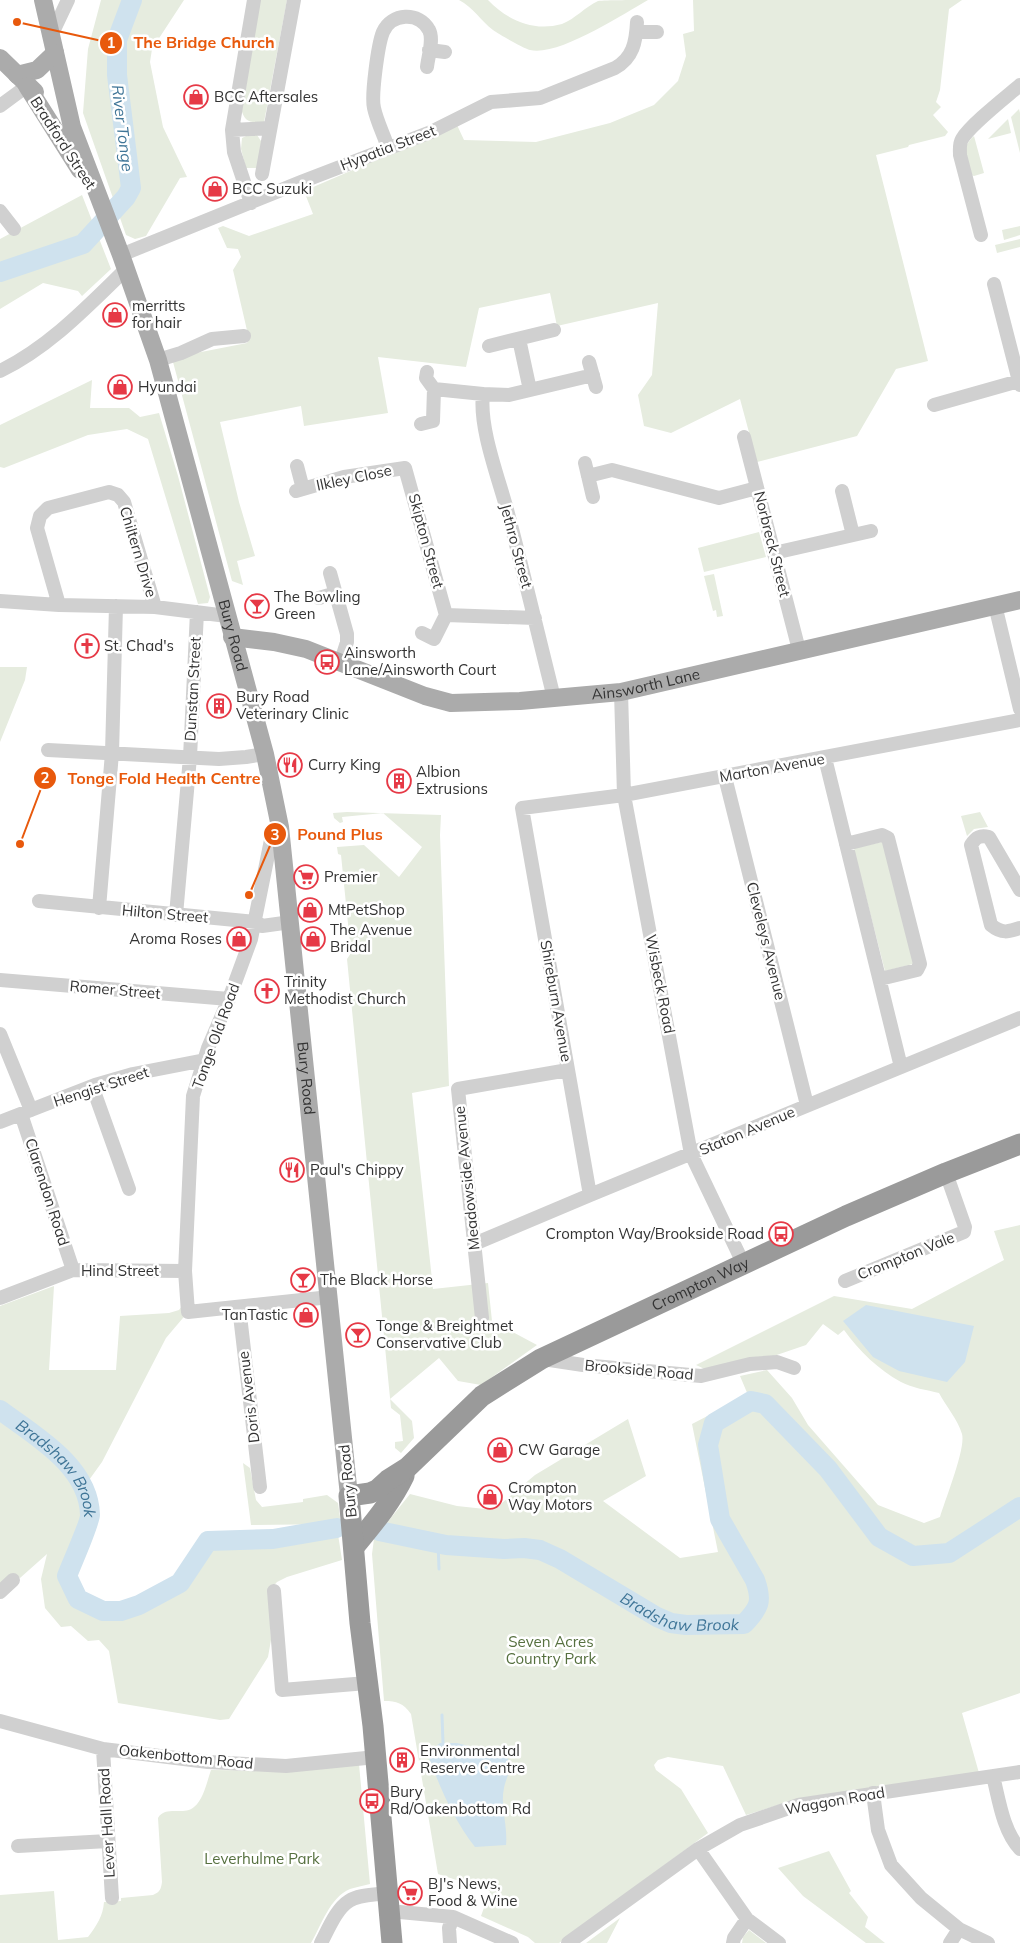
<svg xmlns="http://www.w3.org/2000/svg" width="1020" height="1943" font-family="Mulish,sans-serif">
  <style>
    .green { fill: #e6ecdf }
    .water { fill: #cfe2ee }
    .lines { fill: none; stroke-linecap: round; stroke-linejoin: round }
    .stream { stroke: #cfe2ee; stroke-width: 3 }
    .river { stroke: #cfe2ee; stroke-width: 20 }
    .minor { stroke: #d0d0d0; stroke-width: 14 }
    .major { stroke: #ababab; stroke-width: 18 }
    .highway { stroke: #9a9a9a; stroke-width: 21 }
    .labels { text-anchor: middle; stroke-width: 5; stroke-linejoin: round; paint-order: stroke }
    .poi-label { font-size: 15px; fill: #333; stroke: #fff; text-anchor: start }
    .street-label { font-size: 15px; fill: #333; stroke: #fff }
    .park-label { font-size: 15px; fill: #56703f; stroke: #fff }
    .water-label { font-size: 16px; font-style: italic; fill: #3f7597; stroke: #fff }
    .leader { fill: none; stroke: #e8590c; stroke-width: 2 }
    .callout-dot { fill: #e8590c; stroke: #fff; stroke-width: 2 }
    .mark-label { font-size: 15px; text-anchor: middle; font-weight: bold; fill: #fff }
    .callout-label { font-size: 16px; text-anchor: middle; font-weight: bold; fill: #e8590c; stroke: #fff; stroke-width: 5; stroke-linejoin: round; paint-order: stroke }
  </style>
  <rect width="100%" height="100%" fill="#fff"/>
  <path class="green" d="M101 0H184L152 49 150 62 163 127 187 177 180 178 146 236 135 239 126 235 83 113 88 49Z
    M260 0H287L264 122C250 123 244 122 241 108Z
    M459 0H488C507 20 533 32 562 24 575 19 585 7 598 1 605 0 638 0 648 0 623 14 558 57 530 50 523 48 500 35 493 30 481 21 473 7 459 0Z
    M693 0H962L949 9 940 90 936 102 941 107 933 115 948 132 945 136 909 145 908 147 876 155 928 361 896 369 857 436 757 462 740 399 671 433 644 426 638 395 652 375 658 303 557 326 550 293 479 308 466 367 378 357 388 413 304 426 301 406 220 422 239 502 255 556 237 561 243 585 232 581 173 362 196 353 247 343 249 339 233 270 241 257 238 249 227 248 218 228 223 226 249 236 313 214 304 191 457 125 464 140 536 142 610 123 654 105 678 81 686 56 683 34 694 31Z
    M1019 109 1020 113V153L1011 117Z
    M1008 119 1011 133 988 139Z
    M252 133 257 135 261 141 260 168H246L241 149 242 138Z
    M974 136 984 173 974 176 971 175C966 160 960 148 974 136Z
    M82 195 111 269 82 296 78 291 43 283 0 309V239Z
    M1020 226V235L1004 240 1002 230Z
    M1020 239V247L997 253 995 245Z
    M92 380 90 408H129L140 417 159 413 178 476 210 597 208 603 198 604 148 439 127 429 88 435 4 468 0 467V425Z
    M759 532 766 557 704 572 698 548Z
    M714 574 723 616 717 617 716 610 713 611 704 576Z
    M0 667H27L25 680 0 742Z
    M347 812 441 815 440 835 449 1086 412 1093 433 1289 488 1283 492 1321 537 1345 481 1385 458 1381 439 1358 390 1399 412 1421 414 1438 401 1453 395 1448V1442L403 1441 400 1415 391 1408 347 959 351 953 341 855 338 854 337 847 364 845 399 877 422 847 383 813 342 817 343 822 340 823 334 818 333 813Z
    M980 812 988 827 974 829 967 836 961 816Z
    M882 842 884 843 914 957 913 964 885 971 854 850 855 848Z
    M1020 1225V1693L962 1713 979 1773 794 1800 746 1815 723 1766 668 1757 658 1760 654 1765 656 1770 681 1789 708 1833 559 1943H535L528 1937 481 1916 490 1891 438 1874 411 1714C403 1703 397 1701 384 1701L372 1554 374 1539 410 1494 457 1506 485 1509 496 1508 535 1475 628 1419 646 1476 603 1501 680 1558 718 1552 692 1424 748 1395 740 1376 767 1370 792 1398 808 1425 878 1505 924 1523 940 1517C945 1500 966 1448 962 1434 958 1420 946 1406 939 1393 927 1390 912 1388 901 1382 879 1370 859 1351 844 1330L838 1335 823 1324 806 1345 750 1364 713 1373 696 1365 834 1296 912 1309 1004 1260 994 1231Z
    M54 1286 49 1370H116L120 1316 169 1313 179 1310 187 1299 188 1312 166 1338 102 1462 84 1487 90 1516 67 1576 78 1598 103 1611H121L139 1605 180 1582 208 1541 273 1539 337 1528 342 1560 287 1577 277 1582 269 1591 271 1640 268 1657 229 1719 220 1720 118 1703 109 1651 99 1640 88 1641 71 1626 61 1627 45 1608 41 1579 47 1554 20 1578 15 1574 0 1587V1306Z
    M243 1463 250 1468 256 1500 262 1507 303 1502V1499L327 1495 338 1503 340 1517 339 1524 251 1525Z
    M359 1764 370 1884C363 1886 356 1887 350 1889 330 1897 321 1926 311 1943H0V1895L54 1891 58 1940 88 1937C97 1925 103 1916 104 1902L121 1901V1898L153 1895C160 1892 161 1889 162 1882L158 1818C165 1805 184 1816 194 1807 204 1799 207 1781 211 1770L291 1771Z
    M829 1851 851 1891 849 1893 868 1917 865 1927 885 1943H866L803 1896 778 1868Z
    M620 1918 607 1943H586Z
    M749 1930 766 1943H742L743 1937Z"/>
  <path class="water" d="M866 1305 974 1326 965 1362 947 1382 899 1371 873 1357 843 1321Z
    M440 1743H457L505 1755C515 1765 506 1777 504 1788 500 1806 508 1826 506 1845L475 1847C454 1820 441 1790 429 1758L433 1749Z"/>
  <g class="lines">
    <path class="stream" d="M438 1543 439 1569
      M442 1715 443 1743"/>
    <g class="river">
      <path d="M0 272 83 244 126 197 131 188 117 75V40L132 0"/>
      <path id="s1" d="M0 1410C35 1436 89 1466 90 1515 90 1523 71 1565 67 1576L78 1599 103 1611H121L139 1605 180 1583 208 1541 273 1539 337 1528"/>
      <path id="s2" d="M379 1531 446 1545 504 1549 524 1548 540 1550 560 1559 657 1617 671 1623 686 1625 744 1624C759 1608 763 1602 755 1580L720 1519 708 1445 714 1423 751 1401 765 1404 828 1469 879 1537 913 1556 949 1553 1020 1507"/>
    </g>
    <path class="minor" d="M636 32H657
      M51 36 68 0
      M429 50 445 52
      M0 106 27 86
      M232 130 270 128
      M388 148C384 135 377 122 374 108 371 96 378 44 383 32 391 13 419 11 429 30 434 39 428 57 427 67
      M262 174 294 0
      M251 203 234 152 232 130 254 0
      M0 211 14 229
      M981 235 960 155C960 150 959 144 962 139 970 125 1006 97 1020 85
      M121 255 301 182 431 132 491 102 540 98 615 68C633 58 636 42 637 22
      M994 284 1020 385
      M519 339 530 390
      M489 346 554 330
      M158 360 181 353 212 339 244 336
      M589 362 596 387
      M0 371C49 347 87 307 126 269
      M427 372 426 378 434 389
      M483 394C479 426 497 474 506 506 523 570 538 634 554 698
      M934 405 1019 381
      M421 424 433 421 434 389 483 394 509 395 593 375
      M744 437 799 650
      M585 463 593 497
      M297 466 303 489
      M588 476 612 470 719 498 757 488
      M296 491 344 477 405 468 446 615
      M842 491 853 535
      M774 553 871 531
      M330 573 347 634V642L341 661
      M319 598 336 593
      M0 601 59 605 155 607 227 616
      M59 605 37 528 40 516 48 508 109 492 118 495 124 502 155 607
      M995 605 1020 709
      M446 615 535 618
      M422 633 434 639 446 615
      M621 692 624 795 691 1154 744 1265
      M48 750 219 759 246 757 265 754
      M825 758 901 1067
      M725 777 807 1105
      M280 827 271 840 251 939 229 999 208 1048 193 1096 185 1271 188 1312 330 1297
      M846 844 882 835 888 838 920 964 917 970 880 979
      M1020 890 989 837C980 835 976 837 971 845L991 925C1002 934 1008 932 1020 928
      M39 901 256 922 262 926 291 922
      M99 908 112 753 116 606
      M176 915 190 757 197 612
      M0 980 229 999
      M0 1034 31 1110
      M95 1085V1094L129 1189
      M21 1114 73 1270
      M0 1122 95 1085 133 1074 205 1060
      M590 1195 522 808 624 795 1020 720
      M474 1244 590 1195 1020 1018
      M845 1281 964 1232 965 1227 946 1173
      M0 1298 73 1270 185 1271
      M239 1307 260 1487
      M482 1318 458 1089 568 1070
      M543 1359 583 1365 701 1376 750 1364 777 1362 794 1368
      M274 1591 282 1690 367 1683
      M0 1592 13 1580
      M0 1721 103 1749 208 1762 286 1766 376 1757
      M103 1749 112 1898
      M993 1776C999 1800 1003 1831 1020 1849
      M873 1793 878 1830 891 1865 921 1898 959 1929 988 1943
      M18 1846 108 1841
      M698 1849 747 1919 779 1943
      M389 1911 453 1917 512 1943
      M321 1943C328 1930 336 1909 349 1901 359 1894 376 1895 387 1893
      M450 1943 449 1928 453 1917
      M568 1943 698 1849 740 1825 798 1805 1020 1772
      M733 1943 734 1938 747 1919
      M950 1943 959 1929"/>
    <g class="major">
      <path id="s3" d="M43 0 72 127 121 255 158 360 265 754 280 827 349 1496"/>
      <path d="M0 58 35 92"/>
      <path d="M17 75 37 70 55 53"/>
      <path d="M27 86 80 170"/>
      <path id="s4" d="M232 637 274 642 306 649 425 696 451 703 520 701 621 692 1020 600"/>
    </g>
    <g class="highway">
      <path d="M354 1547C372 1525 391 1503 404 1476"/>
      <path id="s5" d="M392 1943 373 1726 360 1623 349 1496 370 1493 377 1490 388 1480 407 1468 482 1396 541 1359 846 1216 946 1173 1020 1144"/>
    </g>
  </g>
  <defs>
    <g id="shop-ring" transform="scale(1.25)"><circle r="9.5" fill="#fff" stroke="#e63946" stroke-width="1.5"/><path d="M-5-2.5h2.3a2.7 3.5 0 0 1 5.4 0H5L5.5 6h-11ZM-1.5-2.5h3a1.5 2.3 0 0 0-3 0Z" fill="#e63946"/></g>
    <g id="bar-ring" transform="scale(1.25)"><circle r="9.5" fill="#fff" stroke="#e63946" stroke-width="1.5"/><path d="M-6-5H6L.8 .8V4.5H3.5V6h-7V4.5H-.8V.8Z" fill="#e63946"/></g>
    <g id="church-ring" transform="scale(1.25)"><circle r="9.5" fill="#fff" stroke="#e63946" stroke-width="1.5"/><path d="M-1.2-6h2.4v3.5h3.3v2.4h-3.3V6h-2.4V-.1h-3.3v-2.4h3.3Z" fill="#e63946"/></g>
    <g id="bus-ring" transform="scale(1.25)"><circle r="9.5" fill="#fff" stroke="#e63946" stroke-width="1.5"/><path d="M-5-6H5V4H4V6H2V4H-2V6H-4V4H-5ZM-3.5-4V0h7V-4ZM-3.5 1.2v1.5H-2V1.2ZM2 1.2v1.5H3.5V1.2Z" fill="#e63946"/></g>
    <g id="building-ring" transform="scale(1.25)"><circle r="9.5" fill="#fff" stroke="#e63946" stroke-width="1.5"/><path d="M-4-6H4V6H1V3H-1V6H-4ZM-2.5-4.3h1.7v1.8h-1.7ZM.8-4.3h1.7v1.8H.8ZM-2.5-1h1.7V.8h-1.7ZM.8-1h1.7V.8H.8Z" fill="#e63946"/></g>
    <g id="restaurant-ring" transform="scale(1.25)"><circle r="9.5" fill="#fff" stroke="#e63946" stroke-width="1.5"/><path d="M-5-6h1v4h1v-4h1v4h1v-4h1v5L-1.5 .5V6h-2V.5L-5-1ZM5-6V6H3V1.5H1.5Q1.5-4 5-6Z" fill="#e63946"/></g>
    <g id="supermarket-ring" transform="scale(1.25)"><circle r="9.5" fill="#fff" stroke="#e63946" stroke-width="1.5"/><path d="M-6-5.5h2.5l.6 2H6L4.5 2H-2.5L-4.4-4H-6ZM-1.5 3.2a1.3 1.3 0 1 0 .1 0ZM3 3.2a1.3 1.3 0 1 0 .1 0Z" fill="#e63946"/></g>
  </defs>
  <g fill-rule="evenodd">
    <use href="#shop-ring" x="196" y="97"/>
    <use href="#shop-ring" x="215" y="189"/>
    <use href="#shop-ring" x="115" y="315"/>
    <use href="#shop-ring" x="120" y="387"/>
    <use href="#bar-ring" x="257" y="606"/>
    <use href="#church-ring" x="87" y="646"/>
    <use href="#bus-ring" x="327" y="662"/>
    <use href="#building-ring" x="219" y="706"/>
    <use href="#restaurant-ring" x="290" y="765"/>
    <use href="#building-ring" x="399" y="781"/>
    <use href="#supermarket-ring" x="306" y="877"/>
    <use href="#shop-ring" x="310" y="910"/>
    <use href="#shop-ring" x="239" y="939"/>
    <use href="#shop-ring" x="313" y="939"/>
    <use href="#church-ring" x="267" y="991"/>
    <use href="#restaurant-ring" x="292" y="1170"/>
    <use href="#bus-ring" x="781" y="1234"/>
    <use href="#bar-ring" x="303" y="1280"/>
    <use href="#shop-ring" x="306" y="1315"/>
    <use href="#bar-ring" x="358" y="1335"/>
    <use href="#shop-ring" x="500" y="1450"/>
    <use href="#shop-ring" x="490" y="1497"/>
    <use href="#building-ring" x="402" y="1760"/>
    <use href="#bus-ring" x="372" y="1801"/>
    <use href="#supermarket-ring" x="410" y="1893"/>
  </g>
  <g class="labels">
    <g class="poi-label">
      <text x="214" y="102">BCC Aftersales</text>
      <text x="232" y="194">BCC Suzuki</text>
      <text x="132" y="311">merritts<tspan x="132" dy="17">for hair</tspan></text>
      <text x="138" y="392">Hyundai</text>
      <text x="274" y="602">The Bowling<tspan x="274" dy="17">Green</tspan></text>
      <text x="104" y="651">St. Chad's</text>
      <text x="344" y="658">Ainsworth<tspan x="344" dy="17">Lane/Ainsworth Court</tspan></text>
      <text x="236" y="702">Bury Road<tspan x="236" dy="17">Veterinary Clinic</tspan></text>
      <text x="308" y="770">Curry King</text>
      <text x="416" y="777">Albion<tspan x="416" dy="17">Extrusions</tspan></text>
      <text x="324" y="882">Premier</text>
      <text x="328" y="915">MtPetShop</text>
      <text x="330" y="935">The Avenue<tspan x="330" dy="17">Bridal</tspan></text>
      <text x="222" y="944" text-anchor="end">Aroma Roses</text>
      <text x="284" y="987">Trinity<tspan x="284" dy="17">Methodist Church</tspan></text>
      <text x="310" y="1175">Paul's Chippy</text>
      <text x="764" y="1239" text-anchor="end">Crompton Way/Brookside Road</text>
      <text x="320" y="1285">The Black Horse</text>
      <text x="288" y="1320" text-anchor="end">TanTastic</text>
      <text x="376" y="1331">Tonge &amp; Breightmet<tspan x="376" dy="17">Conservative Club</tspan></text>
      <text x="518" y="1455">CW Garage</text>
      <text x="508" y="1493">Crompton<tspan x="508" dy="17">Way Motors</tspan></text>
      <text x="420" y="1756">Environmental<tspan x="420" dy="17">Reserve Centre</tspan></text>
      <text x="390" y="1797">Bury<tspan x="390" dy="17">Rd/Oakenbottom Rd</tspan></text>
      <text x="428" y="1889">BJ's News,<tspan x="428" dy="17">Food &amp; Wine</tspan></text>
    </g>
    <g class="street-label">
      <text transform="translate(63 143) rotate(57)" y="5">Bradford Street</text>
      <text transform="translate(388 148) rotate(-21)" y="5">Hypatia Street</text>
      <text transform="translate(354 478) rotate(-12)" y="5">Ilkley Close</text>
      <text transform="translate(426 541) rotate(75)" y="5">Skipton Street</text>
      <text transform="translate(772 544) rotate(76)" y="5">Norbreck Street</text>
      <text transform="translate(516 546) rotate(75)" y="5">Jethro Street</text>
      <text transform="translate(138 552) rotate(73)" y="5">Chiltern Drive</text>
      <text dy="5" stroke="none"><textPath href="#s3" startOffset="664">Bury Road</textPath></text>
      <text dy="5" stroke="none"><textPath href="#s4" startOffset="426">Ainsworth Lane</textPath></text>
      <text transform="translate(193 689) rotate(-87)" y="5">Dunstan Street</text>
      <text transform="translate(772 768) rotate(-10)" y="5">Marton Avenue</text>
      <text transform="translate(165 914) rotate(5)" y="5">Hilton Street</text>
      <text transform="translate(766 941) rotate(76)" y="5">Cleveleys Avenue</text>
      <text transform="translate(660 984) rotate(79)" y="5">Wisbeck Road</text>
      <text transform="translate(115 990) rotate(5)" y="5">Romer Street</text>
      <text transform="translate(556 1001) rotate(80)" y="5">Shireburn Avenue</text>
      <text transform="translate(216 1036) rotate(-70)" y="5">Tonge Old Road</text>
      <text dy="5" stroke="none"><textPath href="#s3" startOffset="1114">Bury Road</textPath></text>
      <text transform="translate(101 1087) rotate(-18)" y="5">Hengist Street</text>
      <text transform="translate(747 1131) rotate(-23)" y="5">Staton Avenue</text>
      <text transform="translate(467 1178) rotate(-96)" y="5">Meadowside Avenue</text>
      <text transform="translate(47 1192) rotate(72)" y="5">Clarendon Road</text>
      <text transform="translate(906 1256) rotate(-22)" y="5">Crompton Vale</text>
      <text x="120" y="1276">Hind Street</text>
      <text dy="5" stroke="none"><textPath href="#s5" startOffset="865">Crompton Way</textPath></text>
      <text transform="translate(639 1370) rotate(5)" y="5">Brookside Road</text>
      <text transform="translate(249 1397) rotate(-97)" y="5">Doris Avenue</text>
      <text transform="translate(348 1481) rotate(-96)" y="5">Bury Road</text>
      <text transform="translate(186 1757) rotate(6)" y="5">Oakenbottom Road</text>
      <text transform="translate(835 1801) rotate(-10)" y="5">Waggon Road</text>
      <text transform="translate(107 1823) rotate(-93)" y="5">Lever Hall Road</text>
    </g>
    <g class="park-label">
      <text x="551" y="1647">Seven Acres<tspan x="551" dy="17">Country Park</tspan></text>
      <text x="262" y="1864">Leverhulme Park</text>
    </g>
    <g class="water-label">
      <text transform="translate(123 128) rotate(83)" y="6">River Tonge</text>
      <text dy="6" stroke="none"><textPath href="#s1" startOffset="84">Bradshaw Brook</textPath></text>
      <text dy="6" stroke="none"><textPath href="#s2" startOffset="319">Bradshaw Brook</textPath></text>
    </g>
  </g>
  <path class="leader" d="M17 22L111 43M20 844L45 778M249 895L275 834"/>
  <g class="callout-dot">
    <circle cx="17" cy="22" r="5"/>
    <circle cx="20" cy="844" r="5"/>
    <circle cx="249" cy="895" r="5"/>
    <circle cx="111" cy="43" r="12"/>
    <circle cx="45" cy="778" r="12"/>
    <circle cx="275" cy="834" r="12"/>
  </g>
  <g class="mark-label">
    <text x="111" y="48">1</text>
    <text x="45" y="783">2</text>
    <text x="275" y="840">3</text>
  </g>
  <g class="callout-label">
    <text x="204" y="48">The Bridge Church</text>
    <text x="164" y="784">Tonge Fold Health Centre</text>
    <text x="340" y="840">Pound Plus</text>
  </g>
</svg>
